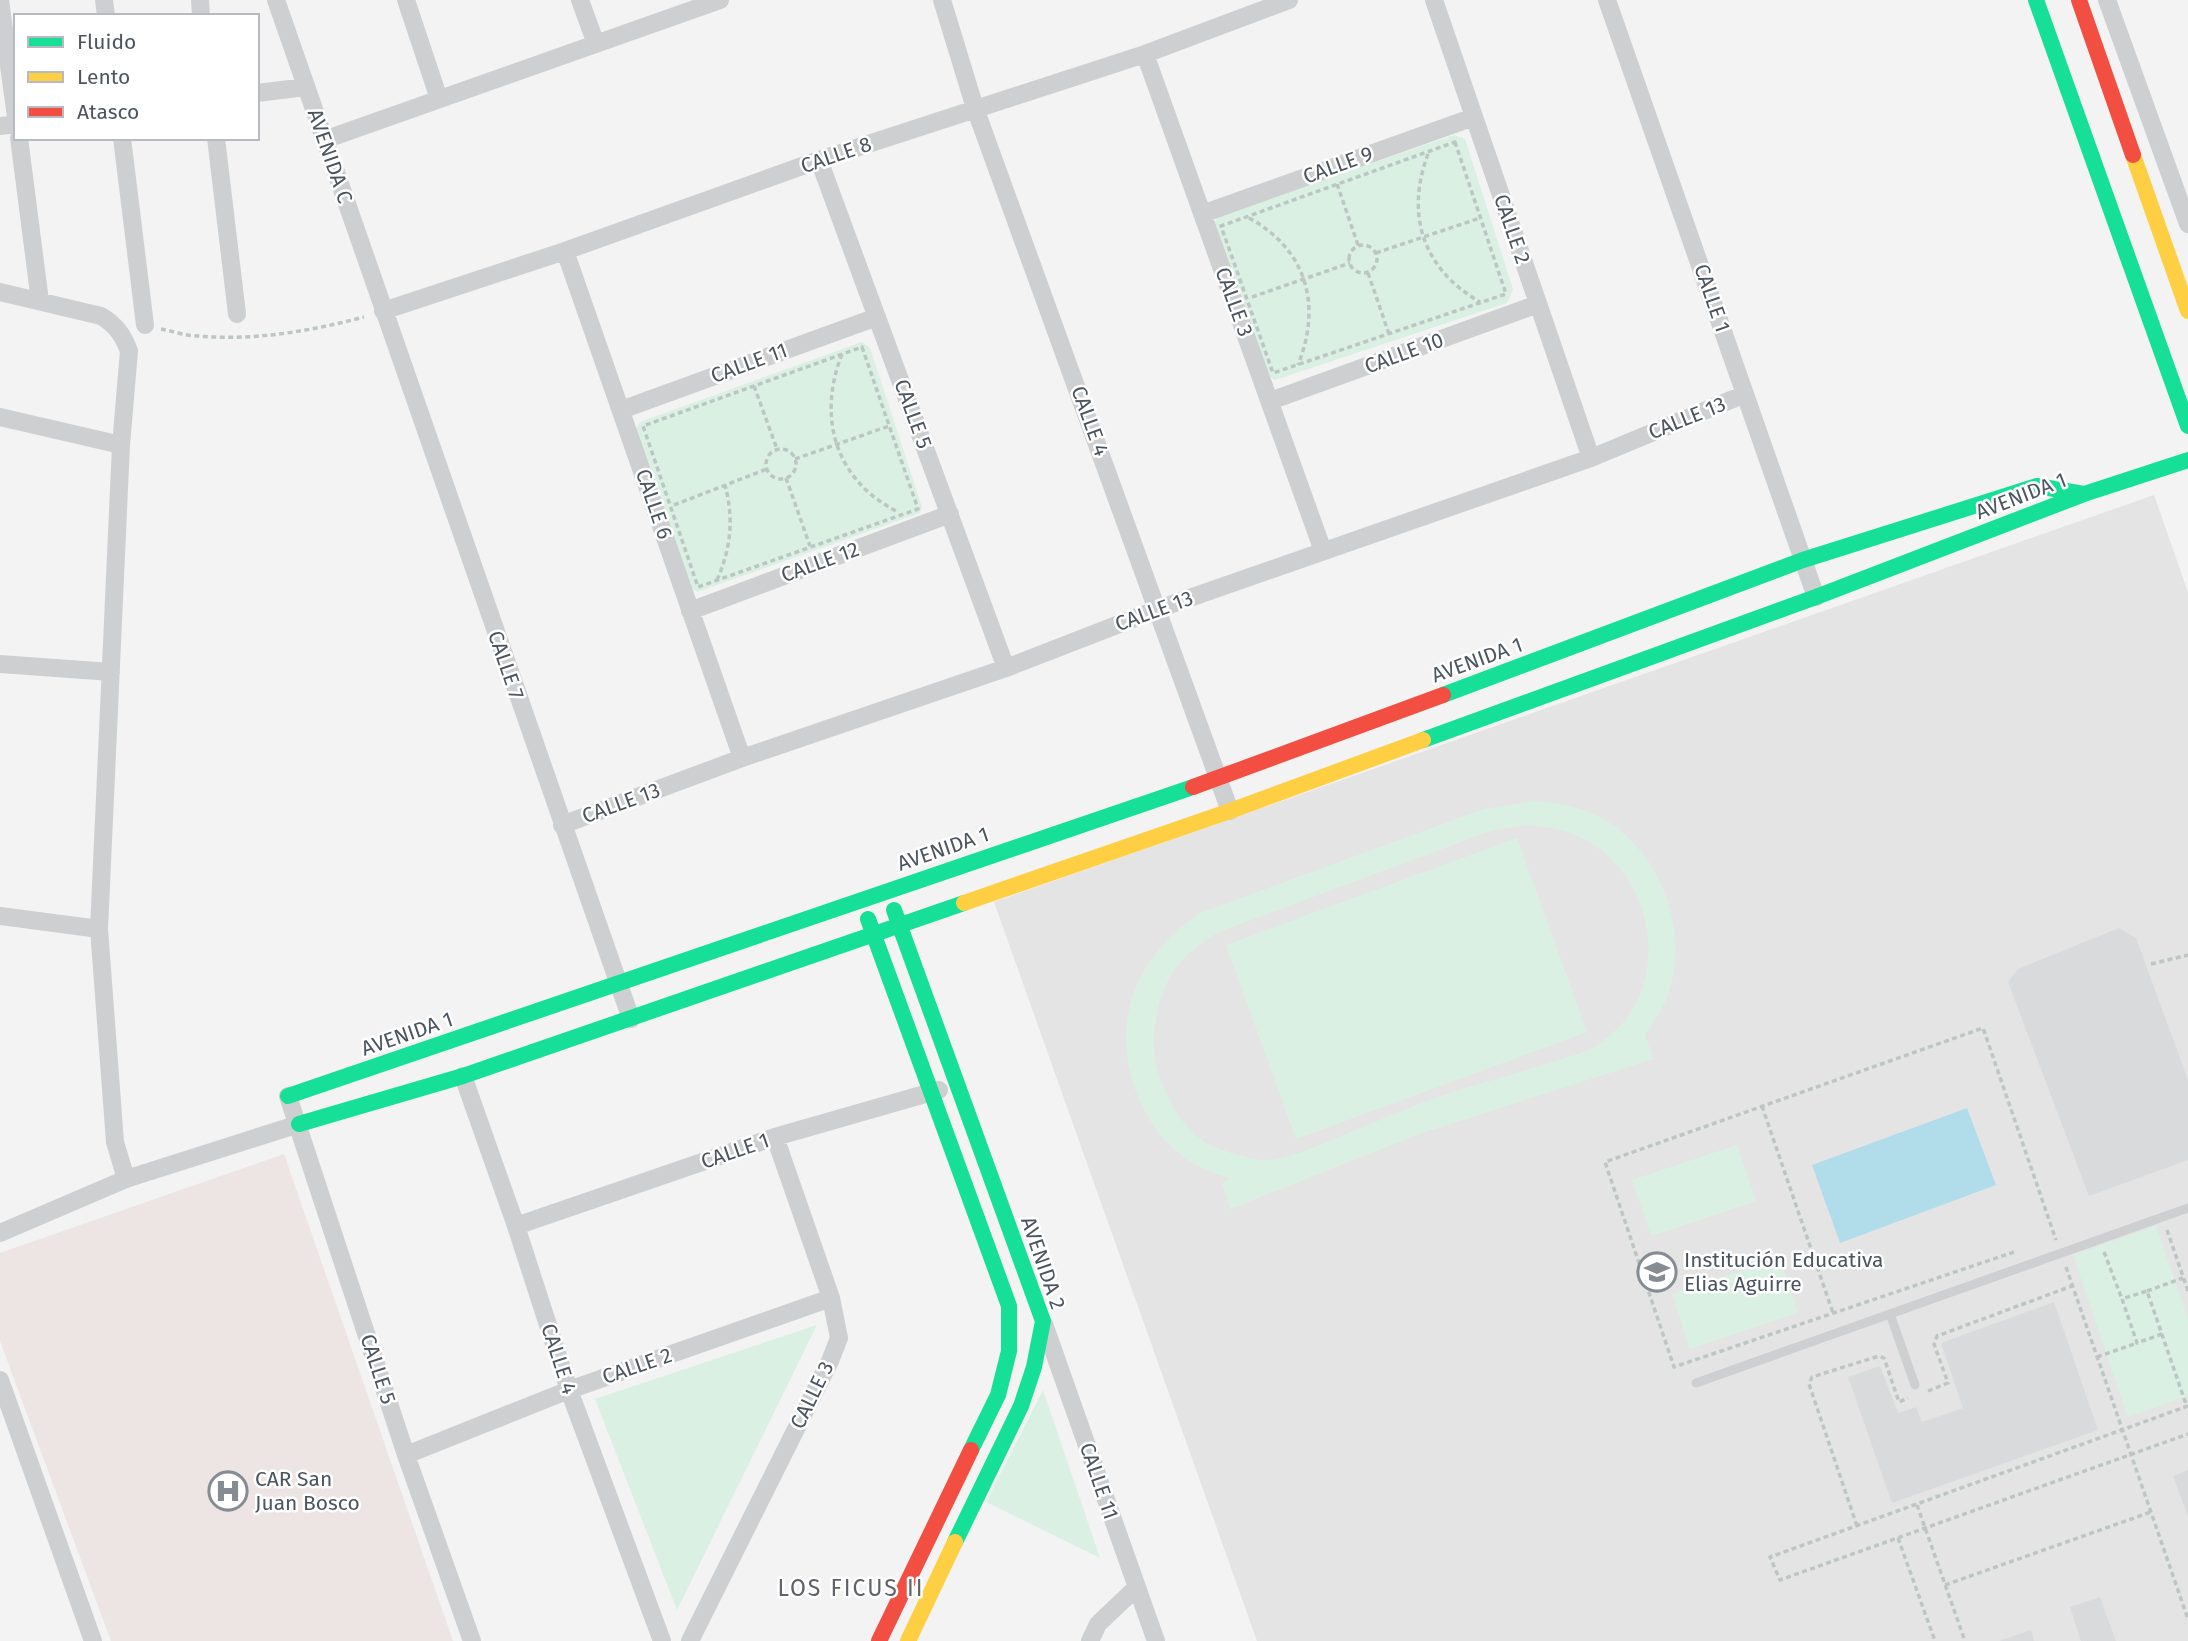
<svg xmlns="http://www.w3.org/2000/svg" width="2188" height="1641" font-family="'Fira Sans',sans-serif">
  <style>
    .education { fill: #e5e4e5 }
    .medical { fill: #ede4e4 }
    .green { fill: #daf0e3; fill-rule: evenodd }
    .water { fill: #b1ddeb }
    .building { fill: #d9dadc }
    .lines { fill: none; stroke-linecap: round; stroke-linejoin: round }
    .path { stroke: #bcc6c3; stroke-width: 3.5; stroke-dasharray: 5 3.5; stroke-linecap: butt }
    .lane { stroke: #cdcfd1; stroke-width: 9 }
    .street { stroke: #cdcfd1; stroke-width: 18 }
    .fast { stroke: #16e098; stroke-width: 16 }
    .slow { stroke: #ffcf43; stroke-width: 16 }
    .jam { stroke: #f24e42; stroke-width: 16 }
    .labels { text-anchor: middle; stroke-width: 5; stroke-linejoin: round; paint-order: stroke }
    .street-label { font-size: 21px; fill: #4b555f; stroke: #fff }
    .poi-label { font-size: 21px; fill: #4b555f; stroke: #fff; text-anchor: start }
    .neighbourhood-label { font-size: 23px; letter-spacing: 2px; fill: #5f6267; stroke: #fff }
  </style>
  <rect width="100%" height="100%" fill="#f3f3f3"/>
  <path class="education" d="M2154 495 2188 592V1641H1257L994 902Z"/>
  <path class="medical" d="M284 1154 453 1641H111L0 1341V1253Z"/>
  <path class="green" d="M1454 135 1465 139 1513 289 1507 303 1275 380 1269 376 1214 225 1217 216Z
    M862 342 870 348 922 507 920 513 697 592 688 585 636 430 640 422Z
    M1536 801C1554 803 1572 805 1589 812 1657 840 1693 928 1667 997 1662 1010 1653 1023 1645 1034L1653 1059 1419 1134 1230 1209 1222 1183 1231 1179C1217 1174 1204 1170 1191 1162 1134 1126 1109 1041 1139 980 1152 953 1175 930 1200 913L1484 809ZM1528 825C1546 827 1563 829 1580 837 1645 868 1669 955 1629 1015 1620 1028 1606 1039 1594 1048 1538 1069 1478 1082 1422 1103 1393 1114 1363 1127 1334 1139 1311 1148 1288 1160 1263 1160 1249 1159 1215 1149 1203 1141 1173 1119 1150 1070 1154 1034 1158 986 1176 956 1219 932L1493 830Z
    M1517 838 1587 1032 1296 1139 1226 945Z
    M1737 1145 1756 1201 1651 1236 1632 1180Z
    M2156 1226 2188 1319V1396L2128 1417 2073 1255Z
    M1780 1258 1798 1313 1690 1349 1672 1294Z
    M817 1325 677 1610 595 1399Z
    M1043 1390 1100 1558 986 1502Z"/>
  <path class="water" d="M1967 1108 1996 1185 1840 1243 1812 1165Z"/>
  <path class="building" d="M2119 928 2136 938 2188 1080V1160L2089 1196 2008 982 2018 969Z
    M2054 1302 2098 1430 1892 1503 1848 1377 1880 1366 1898 1413 1916 1407 1922 1422 1963 1408 1941 1343Z
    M2188 1470V1516L2173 1476Z
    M2100 1597 2116 1641H2081L2070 1607Z
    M2031 1630 2034 1641H1999Z"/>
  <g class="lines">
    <path class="path" d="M1455 142 1506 294 1273 373 1221 226Z
      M1428 154C1405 215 1423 269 1480 302
      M1337 184 1358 245
      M1249 218C1307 250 1322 305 1298 365
      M1349 259a14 14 0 1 1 28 0a14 14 0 1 1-28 0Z
      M1376 253 1480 218
      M1368 273 1389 334
      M1252 297 1350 263
      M161 329C173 331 186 336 198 336 254 341 311 331 364 317
      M862 347 918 509 698 587 643 426Z
      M842 354C817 418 835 480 898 512
      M754 386 777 449
      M766 464a15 15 0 1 1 30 0a15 15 0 1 1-30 0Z
      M795 459 889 426
      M786 478 810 546
      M674 505 767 469
      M717 580C731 548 734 519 725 485
      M2151 964 2188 955
      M1762 1106 1833 1313
      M2167 1230 2188 1291
      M2014 1252 1674 1367 1605 1162 1983 1028 2056 1240
      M2104 1252 2122 1299
      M2066 1267 2188 1619
      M2147 1291 2183 1278
      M2162 1334 2137 1343 2122 1299 2147 1291 2187 1407
      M2097 1357 2137 1343
      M1928 1391 1948 1383 1934 1344 1937 1336 2072 1286
      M2188 1406 1770 1557 1780 1580 2188 1434
      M1917 1505 1965 1641
      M1857 1526 1809 1384 1812 1377 1879 1356 1884 1358 1899 1402 1908 1398
      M1898 1538 1935 1641
      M1945 1585 2151 1512"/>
    <path class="lane" d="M1890 1314 1915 1385
      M1696 1383 2188 1208"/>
    <path class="street" d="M0 0 16 117
      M104 0 106 16
      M200 0 201 16
      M276 0 631 1019
      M406 0 439 99
      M580 0 596 44
      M942 0 975 108 1230 811
      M1434 0 1591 458
      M1607 0 1816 597
      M2107 0 2188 224
      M1145 54 1323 551
      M257 93 306 87
      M0 126 16 124
      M19 138 40 301
      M122 138 145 325
      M216 138 237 314
      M324 140 720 0
      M819 160 1006 668
      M1202 214 1474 117
      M565 251 742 758
      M0 292 101 316C116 325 123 335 129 351L121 445 99 929 115 1142 126 1179
      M383 311 565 251 819 160 1145 54 1289 0
      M1270 401 1538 304
      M621 410 877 317
      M0 417 121 445
      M690 611 950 514
      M0 664 111 672
      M562 825 742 758 1006 668 1158 609 1591 458 1745 394
      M0 916 99 929
      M463 1076 516 1226 569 1390 662 1641
      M288 1096 406 1455 472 1641
      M516 1226 775 1137 939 1090
      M0 1233 126 1179 299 1124
      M1044 1324 1156 1641
      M0 1380 93 1641
      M406 1455 569 1390 831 1298
      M690 1641 830 1361 839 1338 831 1298 775 1137
      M1090 1641 1098 1624 1137 1587"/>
    <path class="fast" d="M2036 0 2188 426
      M1443 695 1803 560 2037 486 2084 494
      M1423 740 1816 597 2084 494 2188 460
      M894 910 1043 1321 1034 1367 1021 1406 955 1542
      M868 919 1009 1306V1351L998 1395 971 1450
      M288 1096 1193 787
      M299 1124 463 1076 964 903"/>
    <path class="slow" d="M2133 155 2188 311
      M964 903 1230 811 1423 740
      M908 1641 955 1542"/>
    <path class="jam" d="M2079 0 2133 155
      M1193 787 1443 695
      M879 1641 971 1450"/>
  </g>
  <defs>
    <g id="school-ring" transform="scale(2.0125)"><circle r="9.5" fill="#fff" stroke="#868c93" stroke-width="1.5"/><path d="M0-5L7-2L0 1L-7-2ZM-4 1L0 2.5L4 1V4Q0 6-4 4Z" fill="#868c93"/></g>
    <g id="hospital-ring" transform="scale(2.0125)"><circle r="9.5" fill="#fff" stroke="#868c93" stroke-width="1.5"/><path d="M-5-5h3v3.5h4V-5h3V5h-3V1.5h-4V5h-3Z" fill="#868c93"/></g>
  </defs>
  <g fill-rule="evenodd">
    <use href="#school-ring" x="1657" y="1272"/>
    <use href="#hospital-ring" x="228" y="1491"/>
  </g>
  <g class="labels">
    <g class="street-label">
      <text transform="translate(836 155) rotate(-19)" y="7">CALLE 8</text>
      <text transform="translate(330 156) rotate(71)" y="7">AVENIDA C</text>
      <text transform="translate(1338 165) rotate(-20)" y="7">CALLE 9</text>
      <text transform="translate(1512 229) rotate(71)" y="7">CALLE 2</text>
      <text transform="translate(1712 298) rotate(71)" y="7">CALLE 1</text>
      <text transform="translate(1234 302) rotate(70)" y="7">CALLE 3</text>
      <text transform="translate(1404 353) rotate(-20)" y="7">CALLE 10</text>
      <text transform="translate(749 363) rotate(-20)" y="7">CALLE 11</text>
      <text transform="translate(913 414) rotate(70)" y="7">CALLE 5</text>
      <text transform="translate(1687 418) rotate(-22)" y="7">CALLE 13</text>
      <text transform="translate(1090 421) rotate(70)" y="7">CALLE 4</text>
      <text transform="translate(2021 496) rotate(-21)" y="7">AVENIDA 1</text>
      <text transform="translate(654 504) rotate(71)" y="7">CALLE 6</text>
      <text transform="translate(820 562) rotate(-20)" y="7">CALLE 12</text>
      <text transform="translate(1154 611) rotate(-20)" y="7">CALLE 13</text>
      <text transform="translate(1477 660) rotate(-20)" y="7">AVENIDA 1</text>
      <text transform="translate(506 665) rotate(71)" y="7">CALLE 7</text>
      <text transform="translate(621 803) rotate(-20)" y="7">CALLE 13</text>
      <text transform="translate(943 849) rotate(-19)" y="7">AVENIDA 1</text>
      <text transform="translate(407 1034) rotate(-19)" y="7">AVENIDA 1</text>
      <text transform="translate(735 1151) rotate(-19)" y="7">CALLE 1</text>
      <text transform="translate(1043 1263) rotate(71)" y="7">AVENIDA 2</text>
      <text transform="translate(559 1359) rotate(72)" y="7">CALLE 4</text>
      <text transform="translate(637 1366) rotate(-19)" y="7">CALLE 2</text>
      <text transform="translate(378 1369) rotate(72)" y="7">CALLE 5</text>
      <text transform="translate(812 1395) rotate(-64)" y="7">CALLE 3</text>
      <text transform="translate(1099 1481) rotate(71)" y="7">CALLE 11</text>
    </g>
    <g class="poi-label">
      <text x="1684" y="1267">Institución Educativa<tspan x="1684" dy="24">Elias Aguirre</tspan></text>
      <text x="255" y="1486">CAR San<tspan x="255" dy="24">Juan Bosco</tspan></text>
    </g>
    <g class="neighbourhood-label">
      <text x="851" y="1596">LOS FICUS II</text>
    </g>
  </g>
  <rect x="14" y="14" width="245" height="126" fill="#ffffff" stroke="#b7bbbf" stroke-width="2"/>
  <rect x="28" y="37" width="35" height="10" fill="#16e098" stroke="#b7bbbf" stroke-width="2"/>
  <text x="77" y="49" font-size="21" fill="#4b555f">Fluido</text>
  <rect x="28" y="72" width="35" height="10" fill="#ffcf43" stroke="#b7bbbf" stroke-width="2"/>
  <text x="77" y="84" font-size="21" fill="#4b555f">Lento</text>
  <rect x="28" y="107" width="35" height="10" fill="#f24e42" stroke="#b7bbbf" stroke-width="2"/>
  <text x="77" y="119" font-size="21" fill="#4b555f">Atasco</text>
</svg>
